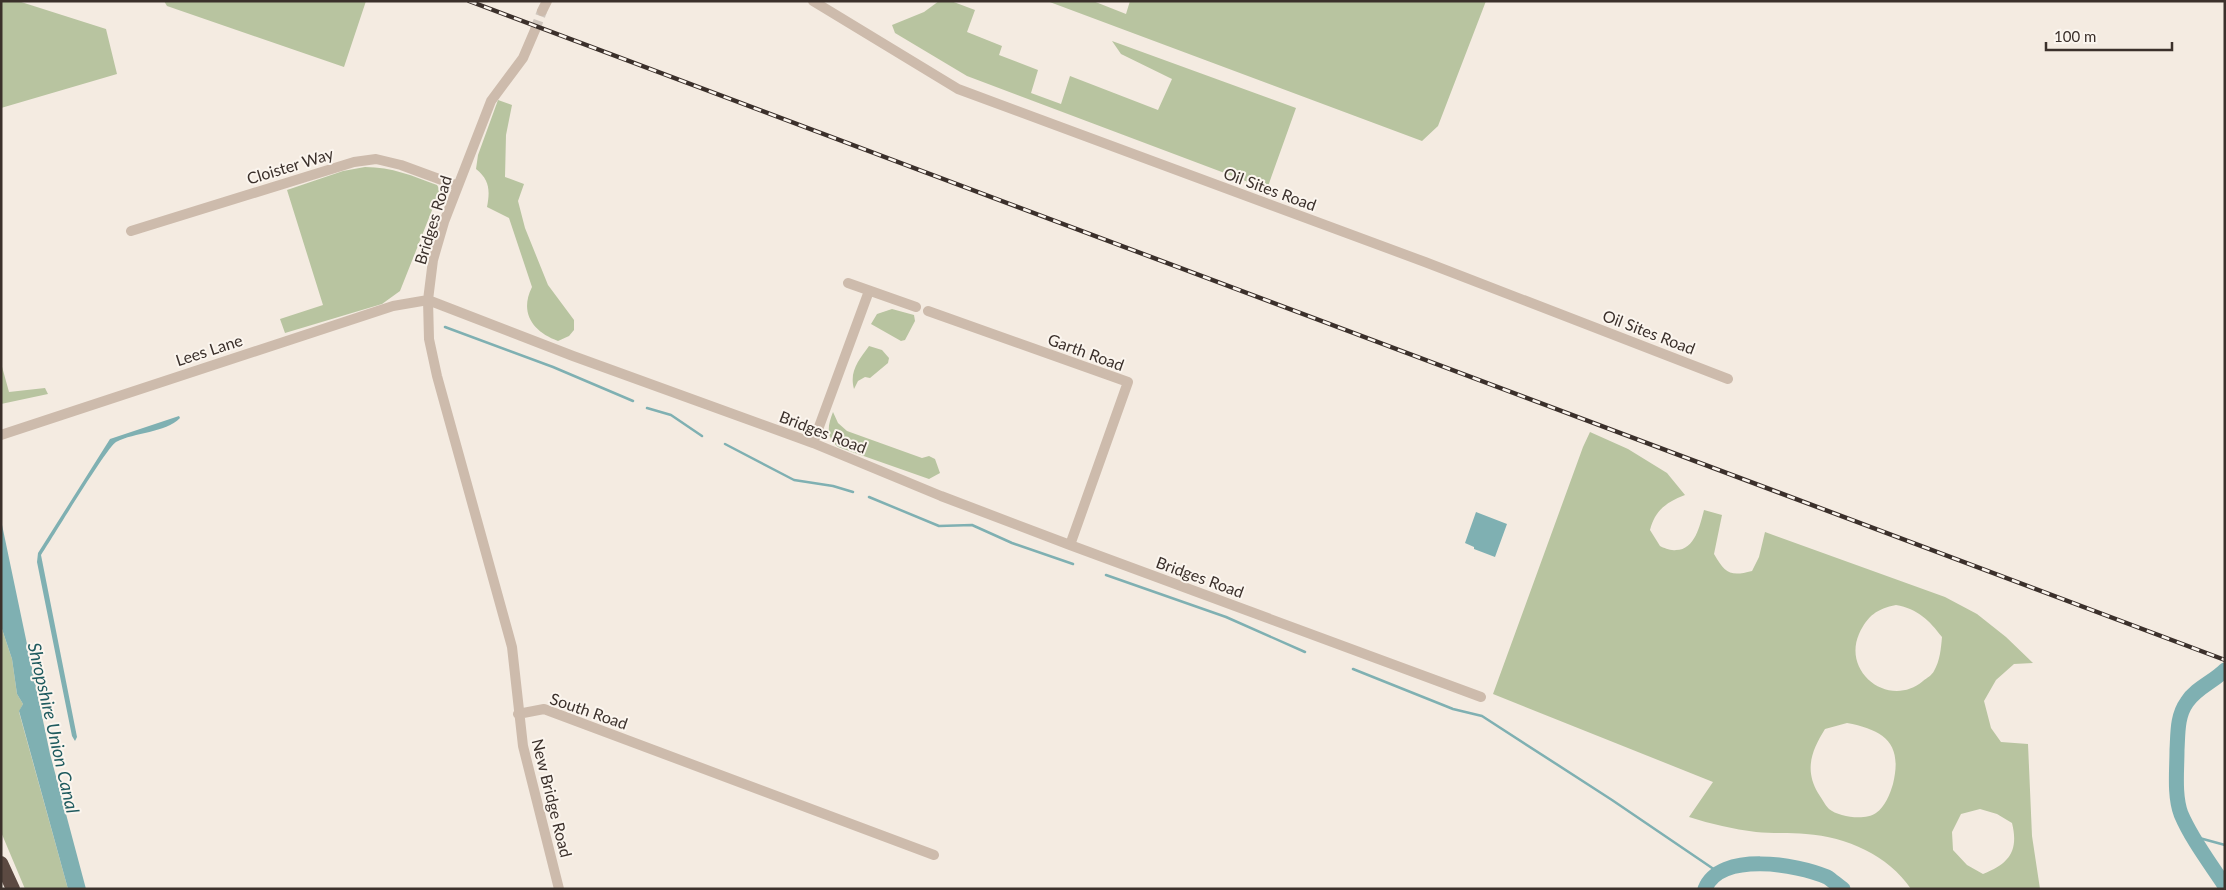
<svg xmlns="http://www.w3.org/2000/svg" width="2226" height="890" font-family="Lato,sans-serif">
  <style>
    .green { fill: #b8c4a0; fill-rule: evenodd }
    .water { fill: #7fb0b2 }
    .lines { fill: none; stroke-linecap: round; stroke-linejoin: round }
    .stream { stroke: #7fb0b2; stroke-width: 2.5 }
    .river { stroke: #7fb0b2; stroke-width: 15 }
    .minor-tunnel { stroke: #cfc6bd; stroke-width: 10; stroke-dasharray: 10 5; stroke-linecap: butt }
    .minor { stroke: #cdbbac; stroke-width: 10 }
    .highway { stroke: #5c4a42; stroke-width: 14 }
    .rail-casing { stroke: #3b302b; stroke-width: 4.5 }
    .rail { stroke: #fbf5ee; stroke-width: 2.5; stroke-dasharray: 8; stroke-linecap: butt }
    .labels { text-anchor: middle; stroke-width: 4; stroke-linejoin: round; paint-order: stroke }
    .street-label { font-size: 16px; fill: #3b302b; stroke: #fbf5ee }
    .water-label { font-size: 18px; font-style: italic; fill: #1f5a5e; stroke: #fbf5ee }
  </style>
  <rect width="100%" height="100%" fill="#f4ebe1"/>
  <path class="green" d="M1 1H18L106 29 117 74 1 108Z
    M164 1H366L344 67 167 6Z
    M939 1H951L975 10 967 32 1002 46 999 55 1038 70 1031 93 1061 104 1070 76 1158 110 1172 79 1121 54 1112 41 1296 108 1267 189 967 76 895 33 892 25 924 12Z
    M1047 1H1093L1126 14 1130 1H1486L1438 126 1422 141Z
    M498 100 512 105 506 135 505 177 524 184 518 201 525 228 548 285 574 320V330L569 336 558 341C533 332 519 313 532 287L509 218 487 207C490 191 490 180 476 169L478 155Z
    M365 167C392 167 413 176 437 185L440 190 400 291 382 304 285 333 280 319 323 305 287 190 343 171Z
    M892 309 914 315 915 321 905 340 901 341 871 324 877 314Z
    M869 346 882 350 889 358 888 363 870 378 865 377 858 381 854 389C849 371 859 360 869 346Z
    M1 363 9 392 45 388 48 394 1 404Z
    M833 412 838 423 847 431 922 458 929 456 935 459 940 473 929 479 838 447C825 437 828 425 833 412Z
    M1590 432 1628 449 1667 473 1685 495C1667 502 1655 510 1650 530L1660 546C1664 548 1671 551 1676 550 1695 550 1700 525 1704 510L1722 515 1714 554C1725 573 1730 577 1752 571L1759 557 1765 532 1945 597 1977 614 2006 637 2033 663 2014 664 1996 680 1984 701 1991 728 2001 742 2028 744 2032 836 2040 889H1911C1888 855 1847 837 1806 834 1790 832 1773 834 1756 832 1733 829 1711 824 1689 817L1713 782 1493 694 1583 447ZM1896 605C1918 609 1929 620 1942 637 1941 648 1940 661 1934 671 1932 675 1927 678 1923 681 1890 709 1842 673 1859 634 1868 615 1877 609 1896 605ZM1847 723C1884 730 1903 743 1893 784 1890 794 1885 807 1876 813 1865 821 1839 817 1829 809 1825 805 1821 797 1818 793 1804 769 1812 750 1825 729ZM1980 809 1997 814 2012 823C2019 851 2009 864 1983 874L1967 865 1953 850 1952 832 1961 814Z
    M1 626 12 659 17 694 23 704 19 712 68 889H25L1 832Z"/>
  <path class="water" d="M179 416 180 418C165 433 135 432 116 442 107 447 51 540 41 555L77 737 75 741 72 736 37 562 38 553 110 439Z
    M1476 512 1507 524 1495 557 1474 549V547L1465 543Z
    M1 520 50 754 86 889H68L19 711 23 704 17 694 12 659 1 626Z"/>
  <g class="lines">
    <path class="stream" d="M445 327 553 367 633 401
      M647 408 671 415 702 436
      M725 444 794 480 833 486 853 492
      M869 497 939 526 972 525 1012 543 1073 564
      M1106 575 1226 617 1305 652
      M1353 669 1453 709 1482 716 1612 800 1718 872
      M2192 836 2225 845"/>
    <path class="river" d="M2225 670C2213 682 2196 688 2187 702 2177 716 2178 733 2177 750 2177 770 2174 795 2181 814 2192 840 2210 863 2225 886
      M1705 889C1720 851 1797 864 1827 877 1832 880 1837 885 1843 889"/>
    <path class="minor-tunnel" d="M535 30 542 11"/>
    <path class="minor" d="M813 1 958 89 1425 262 1728 379
      M542 11 547 1
      M535 30 523 58 491 101 444 222 433 260 428 300 429 339 437 376 512 647 523 746 559 889
      M131 231 354 162 376 159 401 165 458 186
      M848 283 916 307
      M428 300 573 356 813 443 941 496 1070 545 1481 697
      M928 311 1128 382 1070 545
      M1 435 393 306 428 300
      M813 443 869 291
      M518 714 544 709 934 855"/>
    <path class="highway" d="M1 863 13 889"/>
    <g class="rail-casing">
      <path id="rail" d="M469 1 2225 660"/>
    </g>
    <use href="#rail" class="rail"/>
  </g>
  <g class="labels">
    <g class="street-label">
      <text transform="translate(290 166) rotate(-17)" y="6">Cloister Way</text>
      <text transform="translate(1270 189) rotate(20)" y="6">Oil Sites Road</text>
      <text transform="translate(433 220) rotate(-73)" y="6">Bridges Road</text>
      <text transform="translate(1649 332) rotate(21)" y="6">Oil Sites Road</text>
      <text transform="translate(209 350) rotate(-18)" y="6">Lees Lane</text>
      <text transform="translate(1086 352) rotate(20)" y="6">Garth Road</text>
      <text transform="translate(823 432) rotate(21)" y="6">Bridges Road</text>
      <text transform="translate(1200 577) rotate(20)" y="6">Bridges Road</text>
      <text transform="translate(589 711) rotate(19)" y="6">South Road</text>
      <text transform="translate(552 798) rotate(76)" y="6">New Bridge Road</text>
    </g>
    <g class="water-label">
      <text transform="translate(53 728) rotate(77)" y="6">Shropshire Union Canal</text>
    </g>
  </g>
  <rect width="2226" height="890" fill="none" stroke="#3b302b" stroke-width="5"/>
  <path d="M2046 42v8h126v-8" fill="none" stroke="#3b302b" stroke-width="2.5"/>
  <text x="2054" y="42" font-size="15" fill="#3b302b" stroke="#fbf5ee" stroke-width="4" paint-order="stroke">100 m</text>
</svg>
